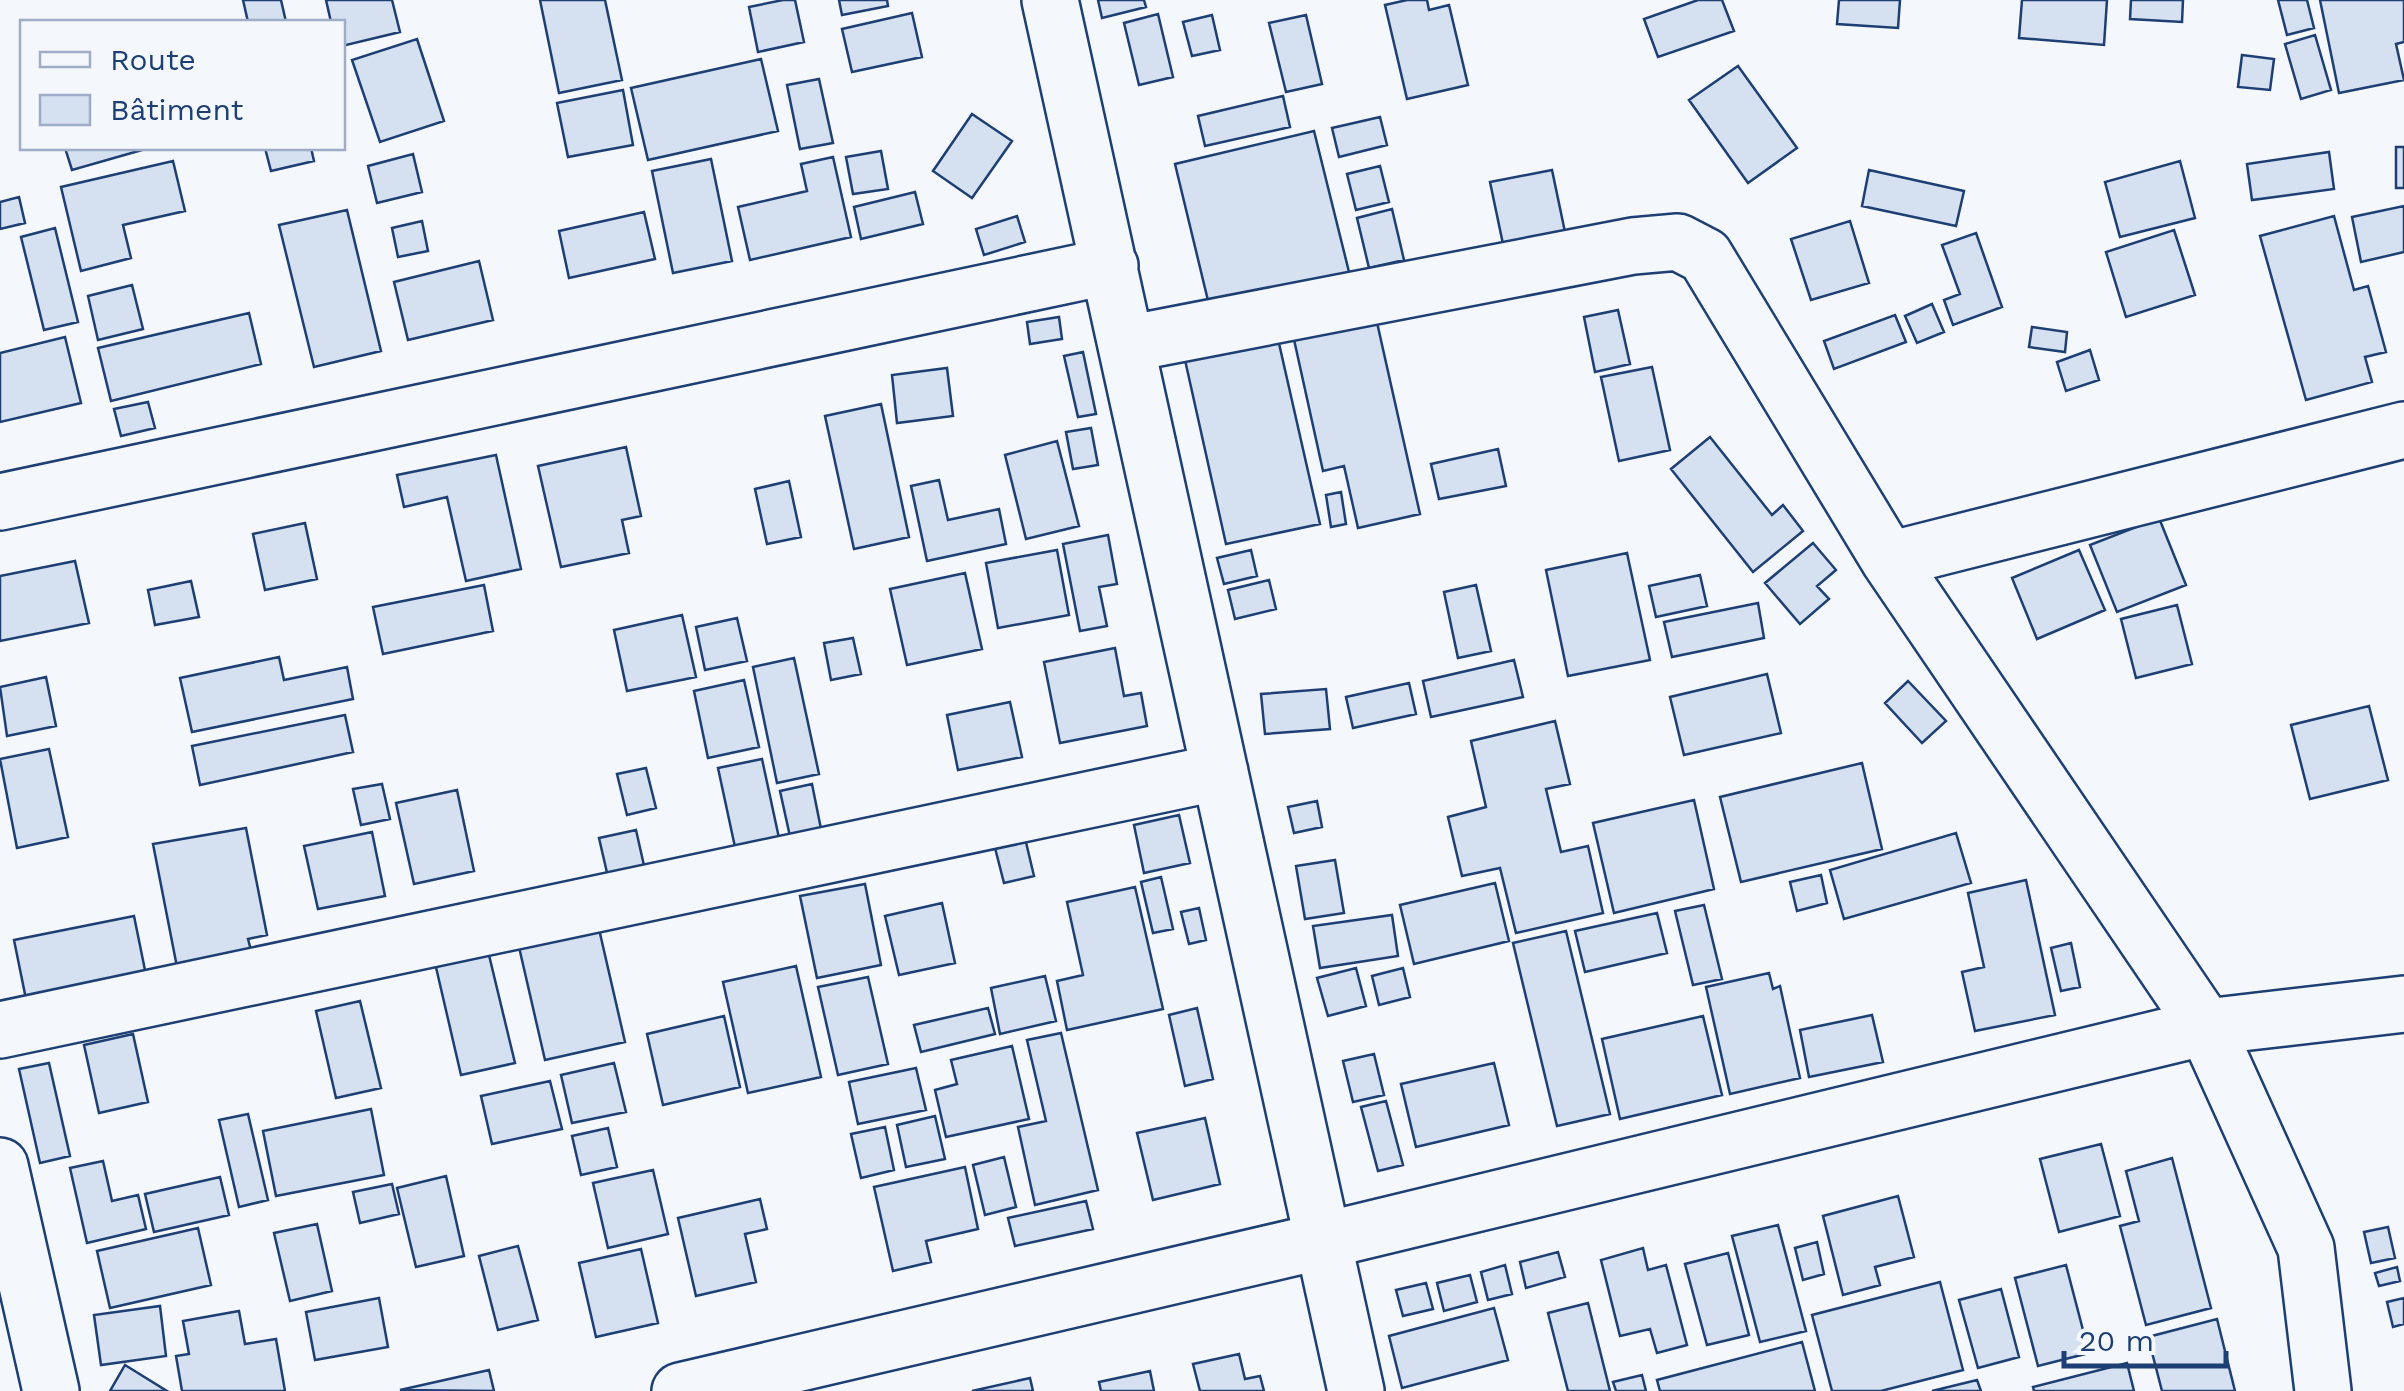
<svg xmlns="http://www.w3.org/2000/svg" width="2404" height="1391" font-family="'Work Sans',sans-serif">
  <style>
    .building { fill: #d5e0f0; stroke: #1d3f73; stroke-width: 2.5 }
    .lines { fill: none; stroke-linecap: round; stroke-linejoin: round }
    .minor-casing { stroke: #1d3f73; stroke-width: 60 }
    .minor { stroke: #f4f7fb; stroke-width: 55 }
  </style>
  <rect width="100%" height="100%" fill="#f4f7fb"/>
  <path class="building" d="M243 0H281L286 22H248Z
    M326 0H392L400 32 342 46V22H331Z
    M540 0H605L622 80 559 93Z
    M783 0H795L804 42 758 52 749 7Z
    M839 0H887L888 6 842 15Z
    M1098 0H1144L1146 7 1102 18Z
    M1407 0H1427L1429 10 1449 5 1468 85 1407 99 1385 5Z
    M1698 0H1722L1734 31 1658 57 1644 19Z
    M1839 0H1900L1898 28 1837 24Z
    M2022 0H2107L2104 45 2019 38Z
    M2131 0H2183L2182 22 2130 19Z
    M2278 0H2307L2314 28 2287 35Z
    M2320 0H2404V42L2396 44 2404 80 2339 93Z
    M912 13 922 57 852 72 842 29Z
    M1158 14 1173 77 1139 85 1124 23Z
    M1212 15 1220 50 1192 56 1183 22Z
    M1306 15 1322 84 1286 92 1269 23Z
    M2315 35 2331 90 2301 99 2285 44Z
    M417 39 444 121 380 142 352 60Z
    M2242 55 2274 59 2270 90 2238 87Z
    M761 59 778 131 648 160 631 88Z
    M1738 66 1797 148 1748 183 1689 100Z
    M819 79 833 143 800 149 787 85Z
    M623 90 633 145 568 157 557 103Z
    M1283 96 1290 127 1205 146 1198 116Z
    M972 114 1012 141 972 198 933 171Z
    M1380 117 1387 145 1339 157 1332 128Z
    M1314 131 1351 280 1211 313 1175 164Z
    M2396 147H2404V188H2396Z
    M65 148H149L72 170Z
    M265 148H311L314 161 271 171Z
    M881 151 888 189 853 194 846 157Z
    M2329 152 2334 189 2252 200 2247 164Z
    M413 154 422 192 377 203 368 166Z
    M833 157 851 237 750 260 738 207 807 191 801 164Z
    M711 159 732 261 673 273 652 171Z
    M173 161 185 211 123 225 131 258 81 271 61 187Z
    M2180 161 2195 218 2120 237 2105 182Z
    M1380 166 1389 202 1356 210 1347 174Z
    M1552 170 1565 232 1503 244 1490 182Z
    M1869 170 1964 191 1956 226 1862 206Z
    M915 192 923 224 861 239 854 207Z
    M19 197 25 223 0 229V202Z
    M2404 206V252L2361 262 2352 217Z
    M1392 209 1404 260 1369 268 1357 218Z
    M347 210 381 351 314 367 279 225Z
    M644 212 655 259 569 278 559 231Z
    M1017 216 1025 242 984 255 976 229Z
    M2334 216 2354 290 2368 286 2386 352 2365 357 2372 382 2306 400 2260 236Z
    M422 221 428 251 398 257 392 228Z
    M1850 221 1869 283 1811 300 1791 239Z
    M55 228 78 322 44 330 21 237Z
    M2174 230 2195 295 2126 317 2106 252Z
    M1976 233 2002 307 1953 325 1944 300 1960 294 1942 245Z
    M479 261 493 320 408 340 394 282Z
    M132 285 143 329 98 340 88 296Z
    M1932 304 1944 332 1917 343 1905 316Z
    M1618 310 1630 364 1595 372 1584 317Z
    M249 313 261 364 111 401 98 348Z
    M1895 315 1906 342 1834 369 1824 341Z
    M1059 317 1062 339 1030 344 1027 322Z
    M1376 318 1420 514 1358 528 1344 466 1323 471 1293 335Z
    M2032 327 2067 332 2065 352 2029 347Z
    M65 337 81 403 0 422V353Z
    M1278 339 1320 524 1226 544 1185 360Z
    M2090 350 2099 380 2066 391 2057 362Z
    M1083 352 1096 414 1078 417 1064 356Z
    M1652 367 1670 450 1619 461 1601 377Z
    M947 368 953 416 897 423 892 375Z
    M148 402 155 428 121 436 114 409Z
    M881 404 909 537 854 549 825 416Z
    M1091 428 1098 465 1073 469 1066 432Z
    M1710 437 1772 515 1783 505 1803 531 1753 572 1671 469Z
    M1057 441 1079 526 1026 539 1005 455Z
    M626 447 641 516 622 520 629 553 561 567 538 466Z
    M1498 449 1506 486 1439 499 1431 464Z
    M496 455 521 569 466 581 447 497 404 507 397 475Z
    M939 480 948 520 999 509 1006 544 927 561 911 486Z
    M789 481 801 537 767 544 755 489Z
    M1341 492 1346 524 1331 527 1326 495Z
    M2159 518 2186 585 2117 612 2090 545Z
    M305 523 317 579 265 590 253 534Z
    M1108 535 1117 584 1099 587 1107 626 1080 631 1063 544Z
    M1813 543 1836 570 1817 586 1829 599 1800 624 1765 583Z
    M1057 550 1069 615 998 628 986 563Z
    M1251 550 1257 576 1224 584 1217 558Z
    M2079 550 2105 610 2037 639 2012 578Z
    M1627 553 1650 660 1568 676 1546 570Z
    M75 561 89 623 0 641V576Z
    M965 573 982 649 907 665 890 589Z
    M1700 575 1707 606 1656 617 1649 586Z
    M1269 580 1276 609 1235 619 1228 590Z
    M191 581 199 617 155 625 148 590Z
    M484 585 493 631 383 654 373 607Z
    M1476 585 1491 651 1458 658 1444 592Z
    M1758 603 1764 638 1672 657 1664 622Z
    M2177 605 2192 664 2136 678 2121 619Z
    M682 615 696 677 627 691 614 630Z
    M737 618 747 661 705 670 696 627Z
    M853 638 861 674 831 680 824 643Z
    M1115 648 1124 696 1141 693 1147 726 1060 743 1044 662Z
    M279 657 284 680 347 667 353 699 192 732 180 678Z
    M794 658 819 774 777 783 753 667Z
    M1514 660 1523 697 1431 717 1423 681Z
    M1767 674 1781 733 1684 755 1670 697Z
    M46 677 56 726 7 736 0 687Z
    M744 680 759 747 708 758 694 691Z
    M1908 681 1946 721 1922 743 1885 703Z
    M1409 683 1416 714 1353 728 1346 697Z
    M1326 689 1330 729 1265 734 1261 694Z
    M1010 702 1022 757 958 770 947 715Z
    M2369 706 2388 780 2310 799 2291 725Z
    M345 715 353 752 200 785 192 746Z
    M1555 721 1570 784 1546 789 1561 852 1588 846 1603 913 1516 933 1500 868 1462 876 1448 817 1486 807 1471 741Z
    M49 749 68 837 17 848 0 759Z
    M762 759 779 838 735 847 718 768Z
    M1862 763 1882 849 1741 882 1720 797Z
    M646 768 656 808 627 815 617 774Z
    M382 784 390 819 361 825 353 789Z
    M812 784 822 834 791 841 780 791Z
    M457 790 474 871 414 884 396 803Z
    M1694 800 1714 889 1614 913 1593 823Z
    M1317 801 1322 827 1294 833 1288 807Z
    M1179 815 1190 863 1144 873 1134 825Z
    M246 828 267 935 248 939 252 954 177 967 153 844Z
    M636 830 645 870 608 877 599 838Z
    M372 832 385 896 318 909 304 846Z
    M1956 833 1971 883 1844 919 1830 870Z
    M1025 838 1034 876 1004 883 994 844Z
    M1335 860 1344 913 1305 919 1296 866Z
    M1821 875 1827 903 1797 911 1790 882Z
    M1161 877 1173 929 1153 933 1141 882Z
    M2026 880 2055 1015 1975 1031 1962 972 1984 967 1968 893Z
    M1495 883 1509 941 1414 964 1400 905Z
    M865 884 881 965 817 978 800 896Z
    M1135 887 1163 1009 1067 1030 1057 981 1083 975 1067 902Z
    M942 903 955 963 899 975 885 916Z
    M1704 905 1722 979 1693 985 1675 911Z
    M1199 908 1206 940 1189 944 1181 912Z
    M1657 913 1667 953 1585 972 1575 931Z
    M1392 915 1398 956 1320 968 1313 926Z
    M134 916 147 980 27 1004 14 940Z
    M599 929 625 1042 545 1060 519 947Z
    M1566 931 1610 1114 1557 1126 1513 943Z
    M2071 943 2080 987 2061 991 2051 948Z
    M488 951 515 1063 461 1075 435 963Z
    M796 966 821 1077 748 1093 723 982Z
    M1356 968 1366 1006 1328 1016 1317 978Z
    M1403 968 1410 997 1379 1005 1372 976Z
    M1769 973 1773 989 1780 986 1800 1078 1730 1094 1706 987Z
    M1045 976 1056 1021 1000 1034 991 988Z
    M868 977 888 1064 838 1075 818 987Z
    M360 1001 381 1088 336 1098 316 1011Z
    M988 1008 995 1034 921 1052 914 1025Z
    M1197 1008 1213 1079 1185 1086 1169 1015Z
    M1872 1015 1883 1062 1809 1077 1800 1030Z
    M724 1016 740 1087 663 1105 647 1034Z
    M1703 1016 1722 1095 1620 1119 1602 1039Z
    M1061 1033 1098 1190 1035 1205 1018 1127 1046 1121 1027 1040Z
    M133 1034 148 1102 99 1113 84 1045Z
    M1012 1046 1029 1119 946 1137 935 1090 957 1084 951 1060Z
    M1374 1054 1384 1095 1353 1102 1343 1061Z
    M49 1063 70 1156 40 1163 19 1069Z
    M614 1063 626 1112 572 1123 561 1075Z
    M1494 1063 1509 1125 1416 1147 1401 1084Z
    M916 1068 926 1110 858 1124 849 1082Z
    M550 1081 562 1129 492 1144 481 1096Z
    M1386 1101 1403 1165 1378 1171 1361 1107Z
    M371 1109 384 1175 276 1196 263 1131Z
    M248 1114 268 1200 239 1207 219 1120Z
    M935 1116 945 1159 906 1167 897 1125Z
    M1205 1118 1220 1184 1153 1200 1137 1133Z
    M885 1127 894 1170 861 1178 851 1134Z
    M608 1128 617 1167 581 1175 572 1136Z
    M2101 1144 2120 1216 2059 1232 2040 1159Z
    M1004 1157 1016 1207 985 1215 973 1165Z
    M2172 1158 2211 1308 2146 1325 2120 1226 2139 1221 2126 1171Z
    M103 1161 112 1201 138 1195 146 1229 87 1243 70 1168Z
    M965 1167 978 1229 926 1241 931 1262 893 1271 874 1187Z
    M653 1170 668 1234 608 1248 593 1183Z
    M446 1176 464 1256 416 1267 397 1188Z
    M220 1177 229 1215 154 1232 145 1194Z
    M392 1184 399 1214 360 1223 353 1192Z
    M1898 1196 1914 1257 1875 1267 1880 1285 1843 1295 1823 1216Z
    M760 1199 767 1229 745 1234 756 1282 696 1296 678 1218Z
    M1086 1201 1093 1229 1015 1246 1008 1218Z
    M317 1224 332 1291 290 1301 274 1233Z
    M1778 1225 1806 1331 1760 1342 1732 1236Z
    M2388 1227 2395 1258 2371 1263 2364 1232Z
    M198 1228 211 1285 110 1308 97 1251Z
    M1817 1242 1824 1274 1803 1280 1795 1248Z
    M518 1246 538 1320 498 1330 479 1256Z
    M1643 1248 1648 1270 1666 1265 1687 1345 1657 1353 1650 1329 1620 1336 1601 1260Z
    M641 1249 658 1323 596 1337 579 1263Z
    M1558 1252 1565 1277 1526 1288 1520 1262Z
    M1728 1253 1749 1335 1707 1345 1685 1264Z
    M1505 1265 1512 1294 1488 1300 1481 1272Z
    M2066 1265 2089 1353 2038 1366 2015 1278Z
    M2397 1267 2400 1281 2379 1286 2375 1273Z
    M1470 1275 1477 1302 1444 1311 1437 1283Z
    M1940 1282 1963 1370 1881 1391H1832L1812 1315Z
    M1426 1283 1433 1309 1403 1316 1396 1290Z
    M2001 1289 2019 1357 1978 1368 1959 1300Z
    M379 1298 388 1347 315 1360 306 1312Z
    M2404 1298V1324L2393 1327 2387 1302Z
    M1588 1303 1610 1391H1568L1548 1313Z
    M160 1306 166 1356 101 1365 94 1315Z
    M1494 1308 1508 1360 1402 1388 1389 1336Z
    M239 1311 245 1344 276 1339 285 1391H182L176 1356 189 1354 183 1321Z
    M2217 1319 2235 1391H2162L2148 1337Z
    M1802 1342 1815 1391H1660L1657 1380Z
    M1239 1354 1245 1379 1260 1376 1264 1391H1200L1193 1364Z
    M2127 1363 2134 1391H2034L2033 1387Z
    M125 1365 167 1391H110Z
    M489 1370 494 1391 400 1390Z
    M1150 1371 1154 1391H1101L1099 1382Z
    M1642 1375 1646 1391H1616L1613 1382Z
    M1030 1378 1033 1391H972Z
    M1977 1380 1981 1391H1932Z"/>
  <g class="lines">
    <g class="minor-casing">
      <path id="minor" d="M1050 0 1356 1391
        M1127 344 1633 246 1678 242 1705 256 1889 560 2206 1027 2306 1248 2323 1391
        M0 502 1110 266
        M1889 560 2404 430
        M0 1030 1220 772
        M0 1166 51 1391
        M680 1391 1322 1241 2206 1027 2404 1004"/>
    </g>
    <use href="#minor" class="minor"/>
  </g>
  <rect x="20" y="20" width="325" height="130" fill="#f4f7fb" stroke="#9eadc5" stroke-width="2.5"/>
  <rect x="40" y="52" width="50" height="15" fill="#f4f7fb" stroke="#9eadc5" stroke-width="2.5"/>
  <text x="110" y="70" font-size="30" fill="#1d3f73">Route</text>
  <rect x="40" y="95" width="50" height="30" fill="#d5e0f0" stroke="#9eadc5" stroke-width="2.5"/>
  <text x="110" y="120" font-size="30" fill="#1d3f73">Bâtiment</text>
  <path d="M2064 1351v15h162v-15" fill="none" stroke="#1d3f73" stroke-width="5"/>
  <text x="2079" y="1351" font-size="30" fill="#1d3f73" stroke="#f4f7fb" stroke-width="8" paint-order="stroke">20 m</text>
</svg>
